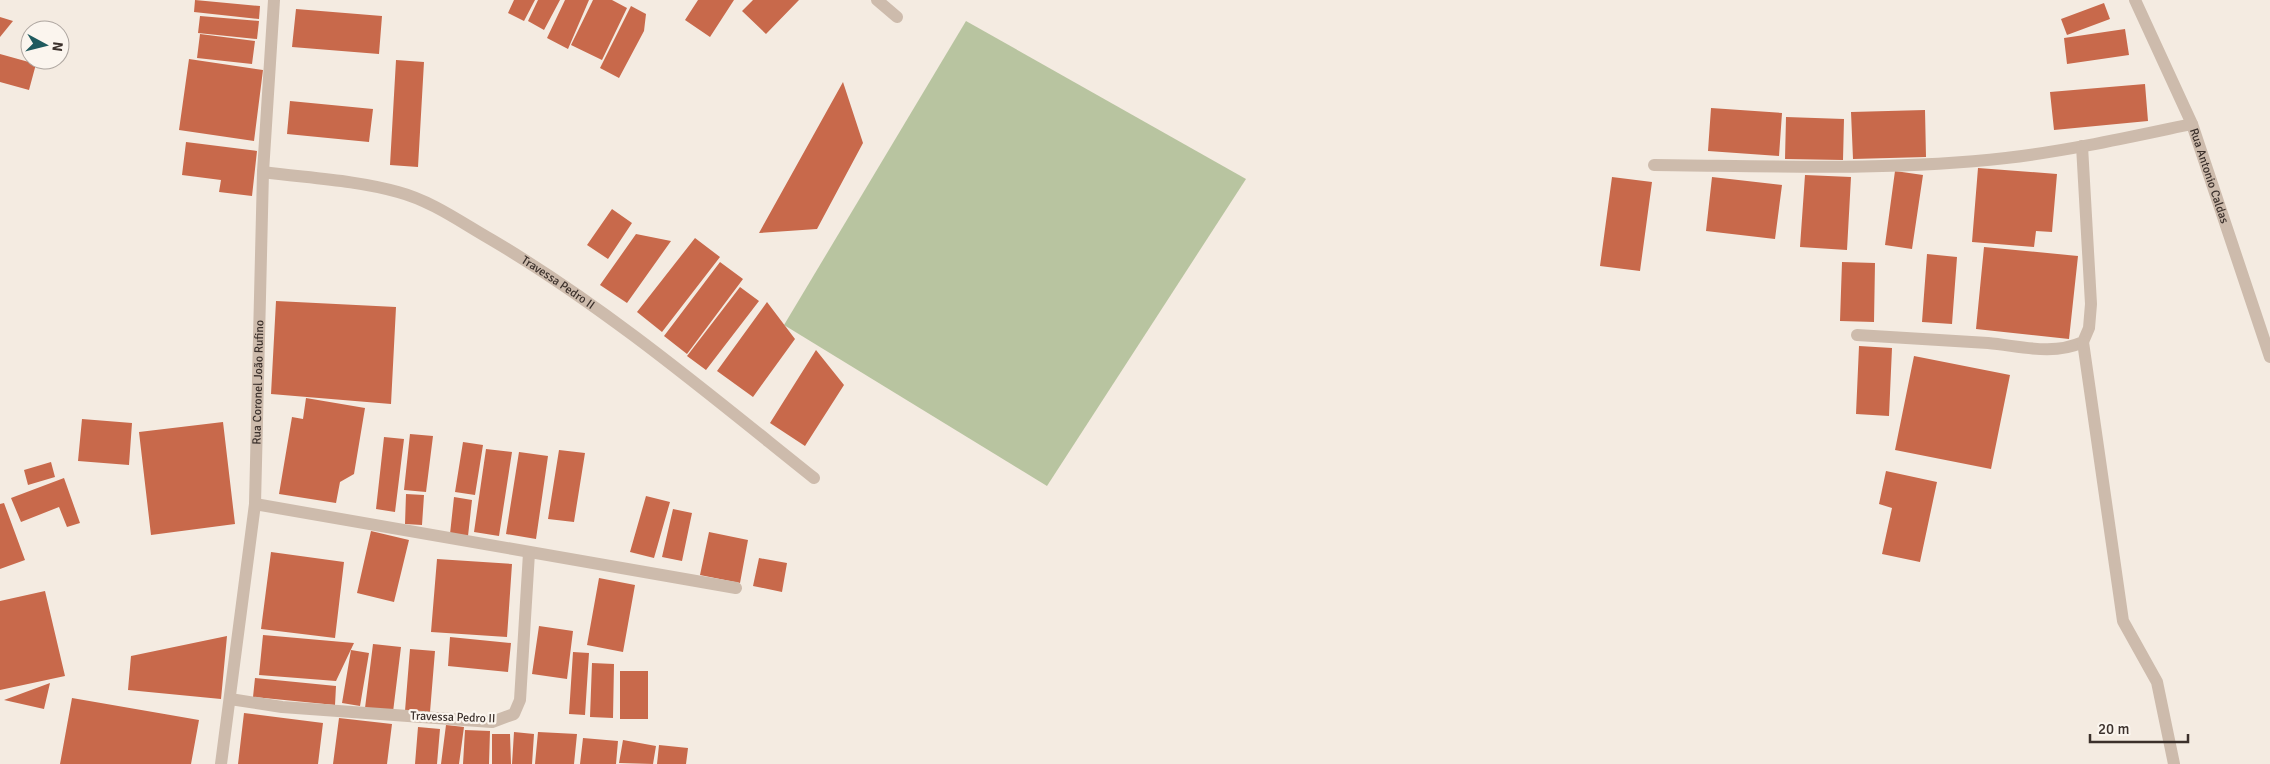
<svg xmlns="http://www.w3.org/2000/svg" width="2270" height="764" font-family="Signika,sans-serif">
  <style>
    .green { fill: #b8c4a0 }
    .building { fill: #c8694b }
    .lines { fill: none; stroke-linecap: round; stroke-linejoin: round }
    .street { stroke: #cdbbac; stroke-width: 12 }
    .labels { text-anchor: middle; stroke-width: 4.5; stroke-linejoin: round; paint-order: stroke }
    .street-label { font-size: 12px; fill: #3b302b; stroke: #fbf5ee }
  </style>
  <rect width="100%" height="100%" fill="#f4ebe1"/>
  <path class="green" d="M966 21 1246 179 1047 486 784 325Z"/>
  <path class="building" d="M195 0 260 6 259 19 194 12Z
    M514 0H535L524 21 508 13Z
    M538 0H560L544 30 528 21Z
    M565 0H589L568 49 547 38Z
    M593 0H612L627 8 602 60 571 45Z
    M698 0H734L710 37 685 20Z
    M753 0H799L766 34 742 11Z
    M2104 3 2110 19 2067 35 2061 19Z
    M631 6 646 14 644 31 619 78 600 68Z
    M296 9 382 16 379 54 292 47Z
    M200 16 259 21 257 39 198 33Z
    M0 17 13 21 0 37Z
    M2125 29 2129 55 2067 64 2064 38Z
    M200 34 255 41 252 64 197 58Z
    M0 54 36 64 29 90 0 82Z
    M189 59 263 70 254 141 179 130Z
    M396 60 424 62 418 167 390 165Z
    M843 82 863 143 817 229 759 233Z
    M2145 84 2148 121 2054 130 2050 92Z
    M290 101 373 109 369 142 287 134Z
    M1711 108 1782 113 1779 156 1708 151Z
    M1925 110 1926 157 1853 159 1851 112Z
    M1786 117 1844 119 1843 160 1785 159Z
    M186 142 257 151 252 196 219 192 221 180 182 175Z
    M1978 168 2057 174 2052 232 2036 231 2034 247 1972 242Z
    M1895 171 1923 175 1912 249 1885 245Z
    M1805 175 1851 177 1847 250 1800 247Z
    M1612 177 1652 182 1640 271 1600 266Z
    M1712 177 1782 185 1775 239 1706 231Z
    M612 209 632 223 608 259 587 245Z
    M636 234 671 241 627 303 600 285Z
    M695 238 720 257 662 332 637 312Z
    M1984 247 2078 256 2069 339 1976 329Z
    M1927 254 1957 257 1952 324 1922 322Z
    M720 262 743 279 687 354 664 336Z
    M1842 262 1875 263 1874 322 1840 321Z
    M740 287 759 301 706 370 687 356Z
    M276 301 396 307 391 404 271 394Z
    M767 302 795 339 753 397 717 371Z
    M1859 346 1892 348 1889 416 1856 414Z
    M816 350 844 385 805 446 770 423Z
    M1914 356 2010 375 1991 469 1895 450Z
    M306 398 365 408 354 474 340 482 336 503 279 494 292 417 303 419Z
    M82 419 132 423 129 465 78 461Z
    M223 422 235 524 151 535 139 432Z
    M410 434 433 436 426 492 404 490Z
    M384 437 404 439 395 512 376 509Z
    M463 442 483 445 475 495 455 492Z
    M486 449 512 452 499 536 474 532Z
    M559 450 585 453 574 522 548 519Z
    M519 452 548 456 536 539 506 534Z
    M51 462 55 477 28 485 24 470Z
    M1886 471 1937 482 1920 562 1882 554 1892 508 1879 504Z
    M64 478 80 523 67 527 59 507 21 522 11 498Z
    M406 494 424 495 422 525 405 524Z
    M646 496 670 502 654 558 630 552Z
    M454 497 472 500 468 536 450 534Z
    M4 503 25 560 0 569V504Z
    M673 509 692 513 682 561 662 557Z
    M371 531 409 540 394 602 357 593Z
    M709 532 748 540 740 583 700 575Z
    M271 552 344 562 335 638 261 629Z
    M759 558 787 563 782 592 753 586Z
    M437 559 512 564 507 637 431 632Z
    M599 578 635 585 623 652 587 645Z
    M45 591 65 676 0 690V601Z
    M539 626 573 631 567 679 532 674Z
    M263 635 354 643 336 681 259 675Z
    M227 636 221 699 128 690 131 656Z
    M450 637 511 643 508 672 448 666Z
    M373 644 401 647 393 712 365 708Z
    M410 649 435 651 430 712 405 711Z
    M351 650 369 653 360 706 342 703Z
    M573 652 589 653 585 715 569 714Z
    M592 663 614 664 613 718 590 717Z
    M620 671H648V719H620Z
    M255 678 336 686 335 705 253 697Z
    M50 683 44 709 4 700Z
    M72 698 199 720 191 764H60Z
    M244 713 323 723 318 764H238Z
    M339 718 392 724 387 764H333Z
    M446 725 464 727 459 764H441Z
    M418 727 440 729 437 764H415Z
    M465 730 490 731 489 764H463Z
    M514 732 534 734 532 764H512Z
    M538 732 577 734 574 764H535Z
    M492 734H510L511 764H492Z
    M583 738 618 741 616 764H580Z
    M623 740 656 746 653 764 619 763Z
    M659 745 688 748 686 764H657Z"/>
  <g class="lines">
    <g class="street">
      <path d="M877 0 897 17"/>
      <path id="s1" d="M2135 0 2192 124 2270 357"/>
      <path d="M1654 165C1771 166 1890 171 2006 158 2068 151 2130 137 2192 124"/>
      <path id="s2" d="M263 172C308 178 355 180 398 192 432 201 462 223 492 240 607 308 710 395 814 478"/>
      <path d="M1857 335C1901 338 1944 340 1988 343 2021 346 2052 356 2083 342L2089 328 2091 304 2082 146"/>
      <path d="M2083 342 2123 621 2157 682 2174 764"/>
      <path d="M255 504 736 588"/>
      <path d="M230 699 282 707 492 722 514 714 520 700 529 553"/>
      <path id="s3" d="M221 764 255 504 263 172 274 0"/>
    </g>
  </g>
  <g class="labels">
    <g class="street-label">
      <text dy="4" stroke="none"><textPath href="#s1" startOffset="191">Rua Antonio Caldas</textPath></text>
      <text dy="4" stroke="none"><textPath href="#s2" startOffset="321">Travessa Pedro II</textPath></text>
      <text dy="4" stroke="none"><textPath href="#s3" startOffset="384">Rua Coronel João Rufino</textPath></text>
      <text transform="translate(453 717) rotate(2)" y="4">Travessa Pedro II</text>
    </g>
  </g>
  <g transform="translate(45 45) rotate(97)"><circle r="24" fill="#fbf5ee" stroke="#aea6a0"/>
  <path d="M0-4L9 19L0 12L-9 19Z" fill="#1f5a5e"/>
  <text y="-8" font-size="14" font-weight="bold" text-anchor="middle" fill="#3b302b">N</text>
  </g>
  <path d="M2090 734v8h98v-8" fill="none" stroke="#3b302b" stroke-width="2.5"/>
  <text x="2098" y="734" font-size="15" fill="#3b302b" stroke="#fbf5ee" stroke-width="4" paint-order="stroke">20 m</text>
</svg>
